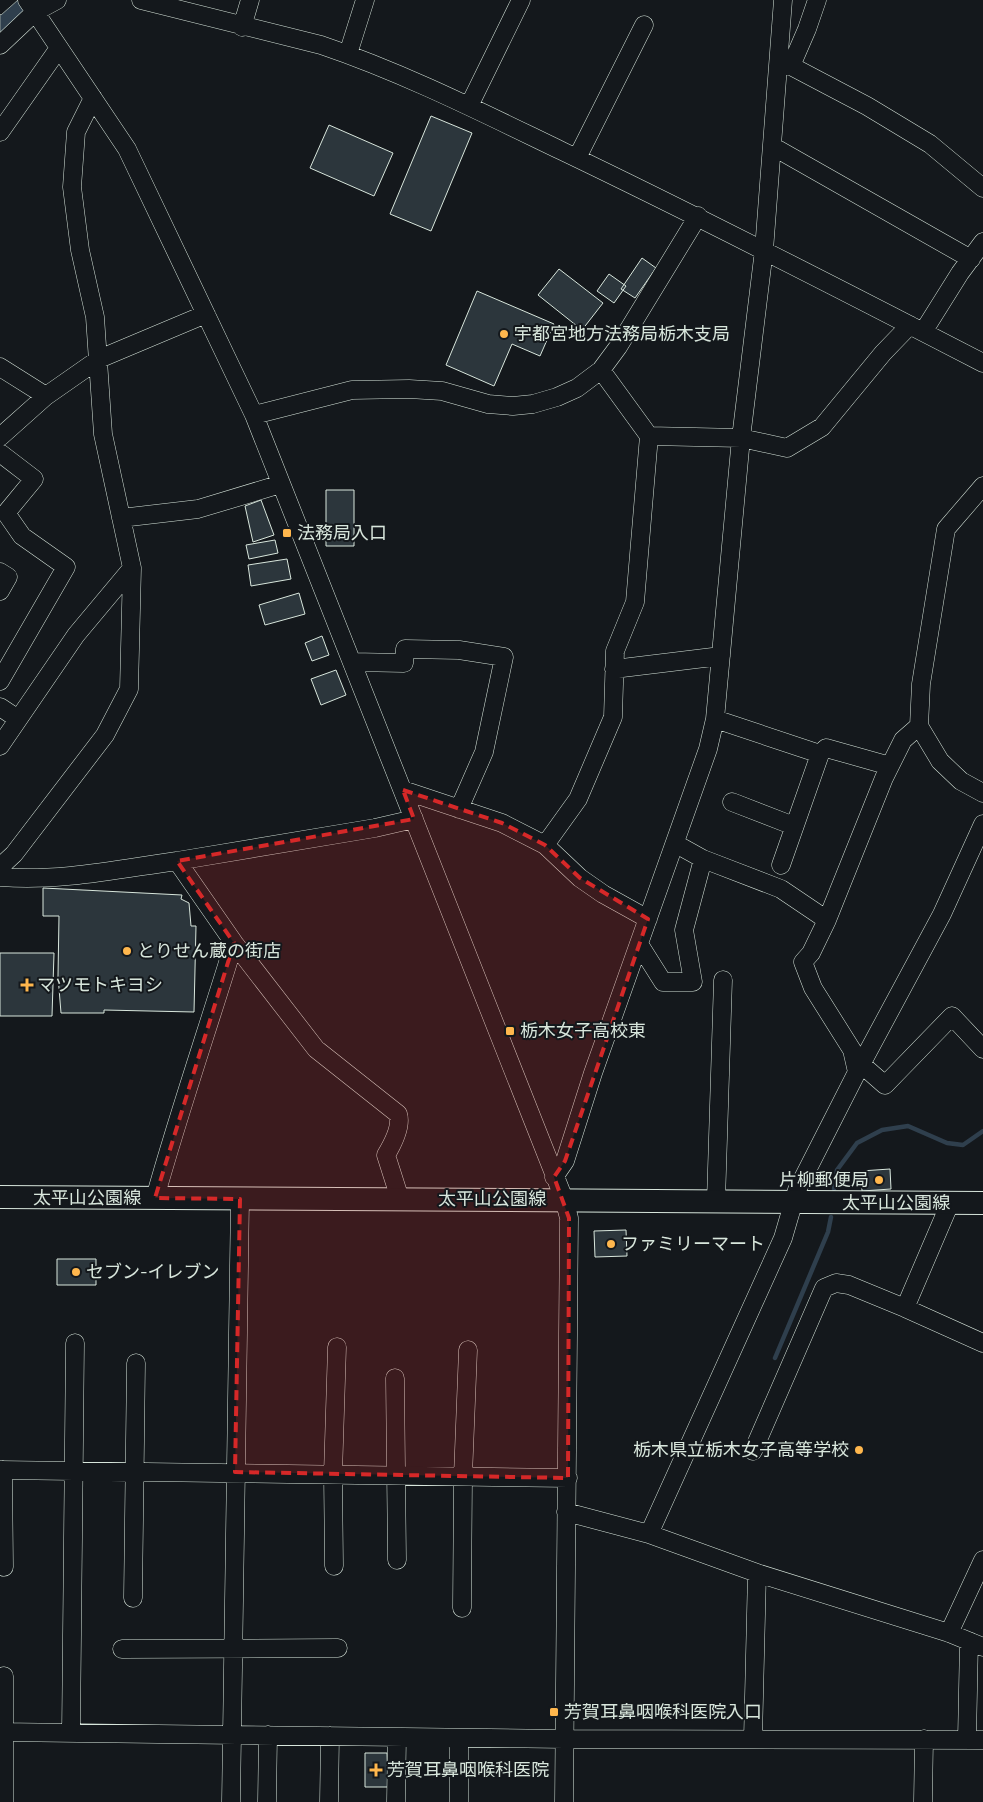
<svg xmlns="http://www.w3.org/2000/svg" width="983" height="1802" font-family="Raleway,'Noto Sans JP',sans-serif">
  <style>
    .water { fill: #2f3f4d; stroke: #939e99 }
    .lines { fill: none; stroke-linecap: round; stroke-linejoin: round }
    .stream { stroke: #2f3f4d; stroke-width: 4.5 }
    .building { fill: #2c363c; stroke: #d8e6dc }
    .minor-casing { stroke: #d8e6dc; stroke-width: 19 }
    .major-casing { stroke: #d8e6dc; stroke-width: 24 }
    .minor { stroke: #14181c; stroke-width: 18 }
    .major { stroke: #14181c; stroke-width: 22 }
    .marked { fill: #d62828; fill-opacity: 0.2; stroke: #d62828; stroke-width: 4; stroke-dasharray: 10 6; stroke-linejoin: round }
    .poi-dot { fill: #ffb74d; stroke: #14181c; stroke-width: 2 }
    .labels { text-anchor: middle; stroke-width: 4; stroke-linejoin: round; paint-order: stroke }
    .poi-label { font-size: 18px; fill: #d8e6dc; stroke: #14181c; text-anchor: start }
    .street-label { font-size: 18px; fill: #d8e6dc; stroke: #14181c }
  </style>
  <rect width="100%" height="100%" fill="#14181c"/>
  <path class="water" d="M18 0H45L0 36V14L1 15Z"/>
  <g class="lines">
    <path class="stream" d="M834 1189 837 1170 857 1143 882 1130 908 1126 947 1143 963 1145 983 1131
      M775 1358 828 1232 831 1217"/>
  </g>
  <path class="building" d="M431 116 472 133 431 231 390 214Z
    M329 125 393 153 374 196 310 168Z
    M642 258 656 268 635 298 621 289Z
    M559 269 603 303 582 330 538 295Z
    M609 274 626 286 614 303 597 291Z
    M477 291 554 324 540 356 512 344 494 386 446 365Z
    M326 490H354V546H326Z
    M261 500 274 535 253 542 245 506Z
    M275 540 278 553 249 559 246 545Z
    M287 559 291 579 251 586 248 565Z
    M299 593 305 614 265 625 259 605Z
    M322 636 329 655 312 661 305 643Z
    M336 670 346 695 321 705 311 679Z
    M43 888 182 895 181 899 189 903 191 926H196L194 1012 104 1010V1013H61L58 976 59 916H43Z
    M0 953H54L52 1016H0Z
    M890 1169 891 1189 862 1191 861 1171Z
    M626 1230 627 1256 595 1257 594 1231Z
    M57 1259H96V1285H57Z
    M365 1753H387L388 1787H365Z"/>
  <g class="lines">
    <g class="minor-casing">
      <path id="minor" d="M27 0 127 149 254 415 564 1199 569 1218 564 1802
        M141 0 321 45C404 73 483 113 562 151 704 219 844 291 983 363
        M242 27 250 0
        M0 45 35 12 57 0
        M348 54 365 0
        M779 65 791 66 807 29 817 0
        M791 66 867 106 930 144 983 188
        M469 106 521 0
        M0 132 59 48
        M772 146 971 259
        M577 158 644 25
        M923 332 960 273 983 242
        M0 367 46 396
        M254 415 352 390 409 389 442 391 488 404 513 406 533 404 557 397 577 388 601 370 618 347 698 216
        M649 436 741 438 787 448 822 427 883 353 910 325
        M0 437 46 396 99 359 206 314
        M0 453 34 479 6 513 22 536 66 567 0 681
        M983 486 946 529 921 684 919 726 940 761 961 781 983 793
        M121 518 198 509 281 484
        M0 572 8 577 0 591
        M352 662 404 663 405 649 459 650 504 657 484 752 459 809
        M614 669 721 656
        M0 707 18 719
        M715 719 820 754 781 865
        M0 746 76 635 132 568
        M820 754 826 748 890 766
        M403 790 502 823 545 845 580 878 603 894 648 919
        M732 802 794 826
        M676 844 703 859 781 889 827 920
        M545 845 578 799 613 717 615 651 635 602 649 436 601 370
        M0 867 14 854 105 735 129 689 132 568 103 434 95 317 80 250 72 187 76 132 93 98
        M0 877C59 882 119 869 177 861
        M234 943 316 1049 398 1114C402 1126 392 1145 386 1155L400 1199
        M639 944 663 982H693L684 930 703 859
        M861 1064 885 1085 952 1016 983 1049
        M857 1072 852 1050 813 988 803 962 811 953 827 920 884 778 903 740 919 726
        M554 1177 565 1161 593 1073 708 749 715 719 741 438 764 250 783 0
        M155 1198C179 1112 208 1028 234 943L177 861 375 828 414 819
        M716 1201 723 980
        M905 1308 983 1343
        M395 1378 397 1560
        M753 1451 824 1288 836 1283 849 1285 905 1308 950 1203
        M0 1470 568 1478
        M3 1470 4 1567
        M566 1512 649 1534 757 1573 949 1633 983 1647
        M649 1534 783 1238 797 1190 857 1072 942 914 983 824
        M334 1566 333 1474 337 1347
        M133 1598 136 1363
        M462 1608 463 1476 468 1350
        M949 1633 983 1560
        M122 1649 338 1648
        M4 1676V1802
        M0 1732 564 1739 983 1740
        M71 1733 75 1343
        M753 1738 757 1573
        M967 1739 969 1641
        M231 1802 240 1199
        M267 1802 268 1735
        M329 1802 330 1736
        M396 1802 397 1737
        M459 1802V1738
        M923 1802 924 1739"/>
    </g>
    <g class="major-casing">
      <path id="major" d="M0 1197 983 1203"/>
    </g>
    <use href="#minor" class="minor"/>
    <use href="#major" class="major"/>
  </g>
  <path class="marked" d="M403 790 502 823 545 845 580 878 648 919 565 1161 554 1177 569 1218 568 1478 235 1472 240 1199 155 1198 234 943 177 861 414 819Z"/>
  <g class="poi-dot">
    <circle cx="504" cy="334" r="5"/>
    <rect x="282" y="528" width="10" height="10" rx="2.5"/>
    <circle cx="127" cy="951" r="5"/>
    <path d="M24.5 977.5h5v5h5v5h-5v5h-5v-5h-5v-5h5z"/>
    <rect x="505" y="1026" width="10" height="10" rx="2.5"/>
    <circle cx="879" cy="1180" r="5"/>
    <circle cx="611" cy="1244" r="5"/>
    <circle cx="76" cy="1272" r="5"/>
    <circle cx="859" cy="1450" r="5"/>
    <rect x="549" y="1707" width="10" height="10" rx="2.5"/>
    <path d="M373.5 1762.5h5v5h5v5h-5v5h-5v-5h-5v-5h5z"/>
  </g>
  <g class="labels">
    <g class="poi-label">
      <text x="514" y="340">宇都宮地方法務局栃木支局</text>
      <text x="297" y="539">法務局入口</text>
      <text x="137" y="957">とりせん蔵の街店</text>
      <text x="37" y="991">マツモトキヨシ</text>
      <text x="520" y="1037">栃木女子高校東</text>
      <text x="869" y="1186" text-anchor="end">片柳郵便局</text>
      <text x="621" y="1250">ファミリーマート</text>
      <text x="86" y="1278">セブン-イレブン</text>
      <text x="849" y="1456" text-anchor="end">栃木県立栃木女子高等学校</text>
      <text x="564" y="1718">芳賀耳鼻咽喉科医院入口</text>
      <text x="387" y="1776">芳賀耳鼻咽喉科医院</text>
    </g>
    <g class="street-label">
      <text x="87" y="1204">太平山公園線</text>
      <text x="492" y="1205">太平山公園線</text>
      <text x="896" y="1209">太平山公園線</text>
    </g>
  </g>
</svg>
